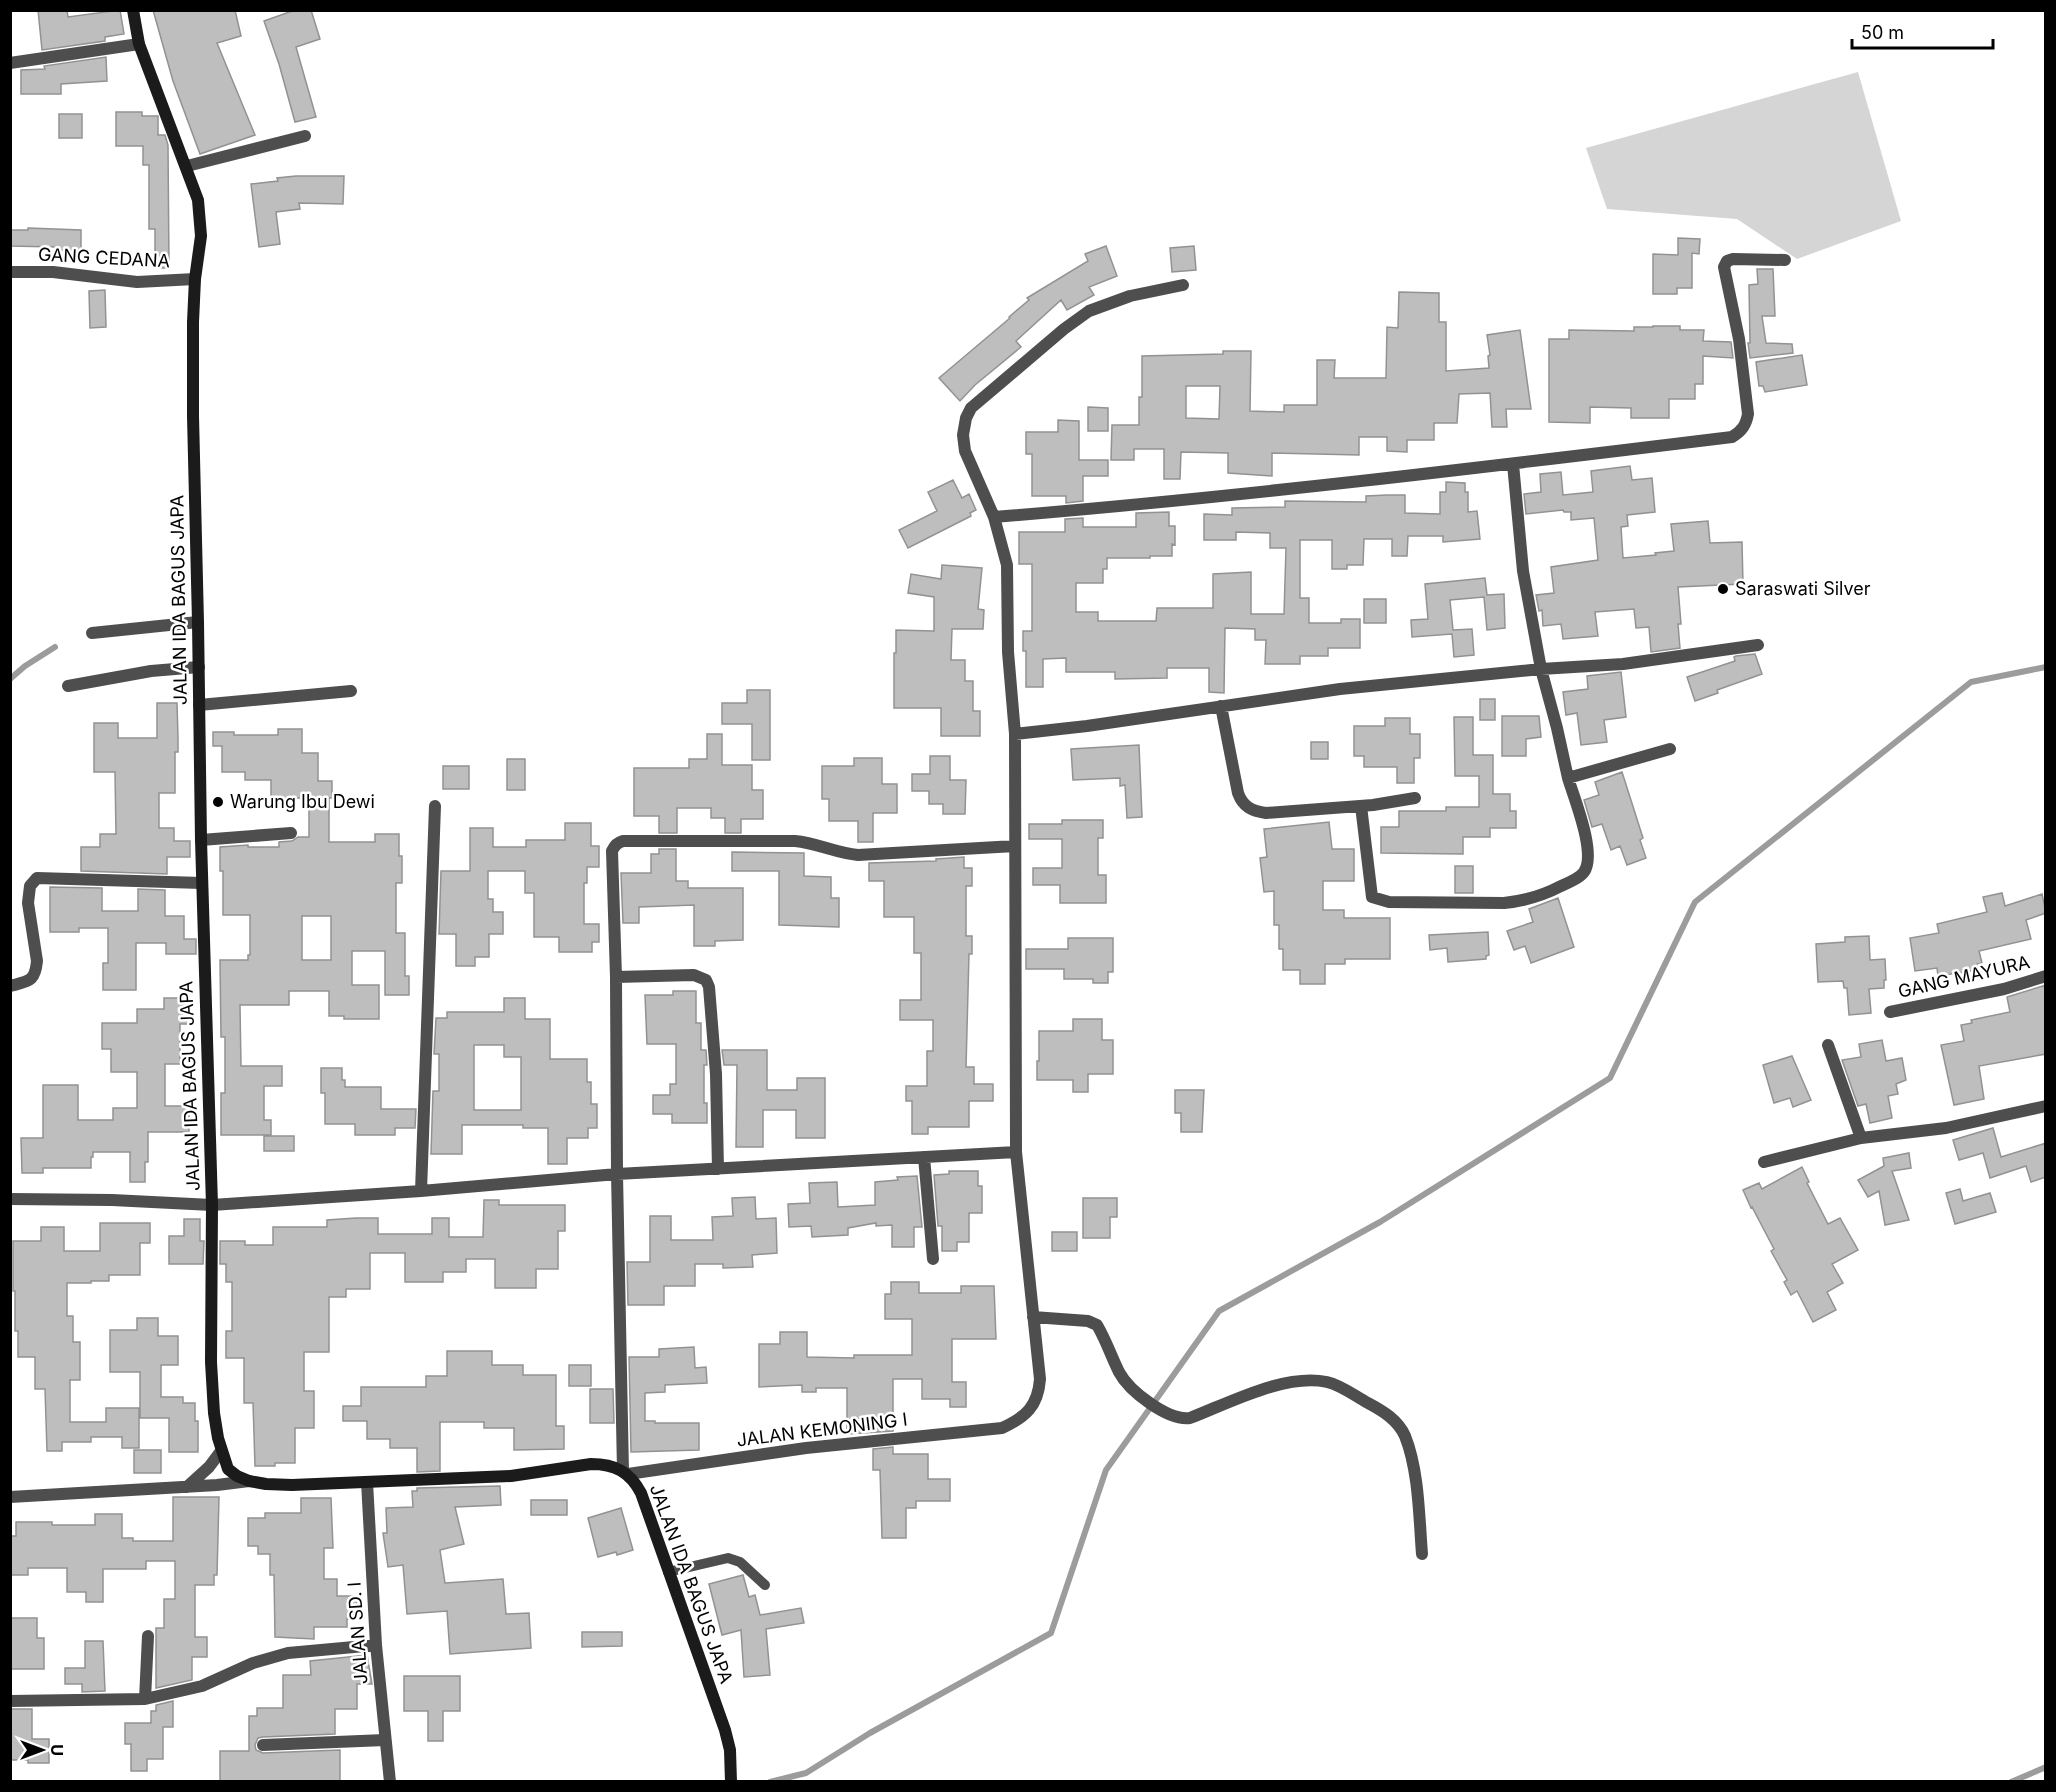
<svg xmlns="http://www.w3.org/2000/svg" width="2056" height="1792" font-family="Inter,sans-serif">
  <style>
    .green { fill: #d5d5d5 }
    .lines { fill: none; stroke-linecap: round; stroke-linejoin: round }
    .stream { stroke: #9c9c9c; stroke-width: 6 }
    .building { fill: #bebebe; stroke: #929292; stroke-width: 1.5; fill-rule: evenodd }
    .lane { stroke: #4e4e4e; stroke-width: 10 }
    .street { stroke: #4e4e4e; stroke-width: 12 }
    .secondary { stroke: #1b1b1b; stroke-width: 12 }
    .poi-dot { fill: #000; stroke: #fff; stroke-width: 2 }
    .labels { text-anchor: middle; stroke-width: 5; stroke-linejoin: round; paint-order: stroke }
    .street-label { font-size: 18px; fill: #000; stroke: #fff }
    .poi-label { font-size: 18px; fill: #000; stroke: #fff; text-anchor: start }
  </style>
  <rect width="100%" height="100%" fill="#fff"/>
  <path class="green" d="M1858 72 1901 221 1797 259 1737 219 1607 209 1586 148Z"/>
  <g class="lines">
    <path class="stream" d="M10 679 25 666 55 647
      M770 1782 806 1773 870 1733 1051 1633 1106 1470 1219 1311 1380 1222 1610 1078 1695 902 1971 682 2046 667
      M2011 1782 2046 1767"/>
  </g>
  <path class="building" d="M38 10H67L68 17 120 10 124 34 105 37V41L42 50Z
    M153 10H235L241 36 217 43 255 135 200 154 173 81Z
    M295 10H311L320 39 296 47 316 117 295 122 279 64 264 21Z
    M106 57 107 81 61 84V94H21V70L45 69 44 66Z
    M116 112H142V116H158V135H165L168 145 169 268H155V229H149V165H143V146H116Z
    M59 114H82V138H59Z
    M296 176H344L343 204 299 203 300 209 276 212 280 244 259 247 251 184 278 181 277 178Z
    M28 228 81 230V250H55V247L10 246V230H28Z
    M1678 238 1700 239 1699 254 1692 253V288H1677V294H1653V254L1678 255Z
    M1106 246 1117 276 1089 287 1094 295 1067 310 1061 300 1016 341 1021 347 975 385 960 401 939 378 1010 318 1009 317 1029 300 1027 298 1088 261 1085 254Z
    M1194 246 1196 270 1172 272 1170 248Z
    M1757 269H1773L1775 316H1762L1766 343 1792 344 1793 353 1750 358 1748 343H1750L1749 285 1758 284Z
    M105 290 106 327 90 328 89 291Z
    M1399 292 1439 293V322H1446V371L1489 368 1488 356 1490 355 1487 335 1520 330 1531 409H1506L1507 427H1492L1490 393 1459 394 1457 423H1434V440H1407V452L1387 451V437H1359V455L1272 453V476L1228 473V453L1181 452 1180 479H1164V449H1134V460H1111L1112 425H1139V397H1142V356L1223 354V351H1251L1250 411 1284 412V405H1317V360H1335L1334 378H1386L1387 327 1398 328ZM1186 386H1220L1219 419 1186 418Z
    M1653 326H1680V330H1704L1703 341 1731 342 1733 358 1703 356V384H1695V399H1669V418H1631V408L1590 407V423L1549 422V339H1569V330L1634 331V327H1653Z
    M1802 355 1807 385 1765 392 1763 386H1759L1756 362Z
    M1088 407 1108 408V431H1088Z
    M1058 420 1079 421V460H1108V476H1083V501L1066 503V496H1032V454H1026V432H1058Z
    M1630 466 1632 480 1652 478 1655 512 1627 515 1628 526 1621 527 1623 558 1656 555 1655 553 1674 551 1671 524 1708 521 1710 543 1742 542 1743 584 1678 587 1681 624H1678L1680 648 1651 652 1649 627 1636 628 1634 609 1595 612 1598 636 1563 639 1561 624 1543 626 1542 610 1539 611 1536 595 1554 593 1551 567 1598 560 1594 518 1571 520V512H1564L1563 510 1526 514 1524 494 1541 492 1540 474 1561 472 1563 495 1593 492 1591 471Z
    M953 480 962 498 969 494 976 510 970 513 971 516 908 548 899 530 937 511 928 492Z
    M1446 482 1465 483V492H1468V512L1477 511 1480 539 1443 542V536H1408L1407 556H1392V539H1364L1363 565H1347V569H1332V540H1300V598H1309V623H1341V619H1360V648H1328V656H1300V664H1265L1266 640H1255V629L1225 628 1224 693 1209 692V668H1167V678L1115 679V672H1066V658L1043 659V687H1026V651H1023V631H1032V564H1019V532H1065V519L1083 518V527H1136V513L1169 512V526H1175V545L1172 544V556H1150V558H1107V569H1103V583H1076V612H1098V621H1156L1157 608H1213V574L1251 572V614H1284L1286 548H1270V533L1236 532V540H1204V514L1232 515V508L1285 507V501L1366 502V496L1387 495H1405V513L1440 514V492H1446Z
    M942 565 982 568 978 609 984 610 983 629H952L951 660H965V681H973V711H980V736H941V708H894V653H896V630L934 631V597L908 593 911 574 941 579Z
    M1485 578 1487 595 1504 594 1505 628 1487 630 1484 597 1450 600 1453 630 1472 629 1474 655 1454 657 1452 634 1412 637 1411 620 1428 619 1425 584Z
    M1364 599H1386V623H1364Z
    M1755 654 1762 674 1717 690 1718 693 1695 701 1687 677 1735 661 1734 657 1736 656Z
    M1621 672 1626 717 1604 720 1607 742 1581 745 1577 713 1566 715 1563 692 1588 689 1587 676Z
    M747 690H770V760H752V724H722V703H747Z
    M1480 699H1495V720H1480Z
    M157 703H177L178 737V752H175V793H159V828H174V841H190V857H167V874L81 871V847H100V834H116L115 772H94V723H118V738H157Z
    M1502 716H1539L1541 737 1526 739V756H1502Z
    M1454 717H1473V755H1493V794H1510V811H1516V828H1490V837H1463V854L1381 853V827H1399V811H1446V807H1479V776H1455Z
    M1385 718H1410V734H1420V758H1414V783H1397V767H1364V756H1354V726H1385Z
    M278 729H302V753H318V781H332V798H329V842H375V834H399V856H402V883H396V933H405V976H409V995H385V951H352V985H379V1019H344V1016H329V991H289V1005H240L241 1066H282V1086H264V1120H271V1135H221V1093H225V1037H221L220 960H248V955H250V915H223V871H220V847L248 845V847H279V842L292 841 298 837H309V798H271V780H245V772H222V746H213V732H234V735H278ZM302 916H331V960H302Z
    M707 734H722V765H752V790H763V819H741V833H725V818H711V808H677V833H659V816H634V768H689V759H707Z
    M1311 742H1328V759H1311Z
    M1139 745 1142 817 1127 818 1125 785 1120 786V778L1073 780 1071 749Z
    M930 756H950V780H966L965 814H943V804H929V791H912V774H930Z
    M854 758H882V784H897V813H873V842H858V821H829V799H822V766H854Z
    M507 759H525V790H507Z
    M443 766H469V789H443Z
    M1622 772 1643 838 1640 840 1646 858 1627 865 1620 846 1611 850 1602 824 1592 827 1584 800 1599 795 1595 782Z
    M1062 820H1103V838H1098V875H1106V903H1060V885H1033V868H1062V839H1029V824H1062Z
    M1329 822 1332 849H1354V881H1323V910H1344V918H1390V959H1345V964H1325V984H1300V970H1283V949H1279V925H1274V891L1264 892 1260 858 1267 857 1264 829Z
    M565 823H591V846H599V867H587V883H584V924H599V942H592V952H559V937H534V893H525V871H488V899H493V912H503V934H489V957H475V966H456V934H439L441 871H470V828H493V847H526V840H565Z
    M659 849H676V881H688V888H743V940L715 941V946H694V905L639 907V923H623L621 873H651V854H659Z
    M732 852 804 853V876L831 877V898H839V927L779 925V871H732Z
    M964 857V868H972V886H966V936H972V954H969L966 1067H974V1084H993V1101H969V1127H928V1134H912V1101H906V1086H927V1051H933V1020H900V1000H921V953H914V917H884V881H869V863L936 861V859Z
    M1455 866H1473V893H1455Z
    M50 887 102 888V911H138V889L165 890V916H184V939H196V954H166V943H136V990H103V963H108V928H79V932H50Z
    M2002 893 2005 906 2042 894 2046 913 2026 920 2031 939 1979 951 1982 963 1977 964 1979 970 1938 976 1937 968 1915 971 1910 938 1939 933 1937 924 1987 912 1983 897Z
    M1558 898 1574 947 1531 963 1525 946 1514 950 1507 931 1533 922 1529 909Z
    M1488 932 1489 955 1486 956V959L1448 962 1447 948 1430 950 1429 935Z
    M1869 936 1870 960 1885 959 1886 980H1884V988L1869 989 1871 1013 1849 1015 1847 988H1844L1843 981 1818 982 1816 944 1845 942V937Z
    M1068 938H1113V972H1108V983H1093V979H1064V969H1026V949H1068Z
    M2046 985V1054L1979 1066 1984 1099 1954 1105 1941 1045 1964 1041 1961 1025 1972 1023 1971 1020 2010 1012 2007 997Z
    M673 991H696V1023H701V1050H706L707 1065H704V1103H707V1123H672V1114H653V1095H670V1084H676V1044H647L645 995H673Z
    M164 998H189V1024H180V1064H165V1106H189V1132H148V1162H145V1182H130V1152H93V1157H91V1168H43V1173H22L21 1138H43V1085H78V1120H113V1108H137V1072H111V1049H102V1023H137V1009H164Z
    M504 998H525V1019H550V1059H587V1082H591V1104H597V1128H588V1138H567V1164H548V1128H523V1125H462V1154H431L433 1091H439V1054H434L436 1018H447V1012H504ZM474 1045H504V1057H521V1110H474Z
    M1073 1019H1102V1040H1113V1074H1088V1092H1073V1080H1037V1061H1039V1031H1073Z
    M1882 1040 1886 1061 1902 1058 1906 1080 1896 1084 1898 1094 1888 1096 1892 1118 1870 1123 1866 1104 1858 1106 1842 1060 1861 1057 1859 1044Z
    M722 1050H767V1090H797V1078H825V1138H796V1110H763V1147H736L737 1065H724Z
    M1792 1056 1811 1100 1793 1107 1790 1098 1774 1103 1763 1065Z
    M321 1068H342V1080H345V1087H381V1109H416L415 1128H395V1135H355V1124H325V1093H321Z
    M1175 1090H1204L1202 1132H1181V1113H1175Z
    M1993 1128 2001 1157 2046 1143V1177L2031 1182 2026 1166 1990 1178 1983 1153 1959 1160 1953 1140Z
    M264 1136H294V1151H264Z
    M1909 1153 1911 1168 1892 1171 1909 1220 1885 1225 1879 1191 1868 1197 1858 1180 1884 1166 1883 1158Z
    M1802 1167 1809 1182 1807 1183 1828 1224 1840 1218 1858 1250 1832 1264 1843 1283 1827 1292 1836 1310 1813 1322 1797 1291 1791 1295 1784 1282 1787 1280 1771 1251 1774 1249 1752 1207 1751 1208 1743 1190 1759 1183 1762 1189Z
    M949 1171H978V1186H982V1213H969V1242H957V1251H942V1226H938L934 1175 949 1174Z
    M917 1176 922 1227H914V1247H892V1225L876 1226V1223L848 1228V1235L812 1237 811 1226 789 1227 788 1204 810 1203 809 1183 837 1182 838 1207 875 1205V1182L898 1180 897 1177Z
    M1960 1189 1963 1201 1990 1193 1996 1212 1955 1224 1946 1193Z
    M755 1197 756 1219 776 1218 777 1253 752 1255 753 1267 723 1268V1264H695V1286H664V1305H628L627 1262H650V1216H671V1240H713L712 1217 733 1216 732 1198Z
    M1083 1198H1117V1217H1110V1238H1083Z
    M484 1200H499V1205H565V1231H558V1269H536V1288H495V1259H466V1272H443V1282H405V1253H370V1289H346V1297H329V1352H304V1391H314V1428H295V1463H275V1466H255L253 1403H244V1358H226V1331H232V1282H226V1264H220V1241H245V1245H273V1227H327V1220L356 1218H378V1234H432V1218H449V1237H483Z
    M184 1219H200V1241H204L203 1264H169V1236H184Z
    M100 1223H150V1243H140V1275H109V1281H91V1283H67V1316H73V1342H80V1380H70V1422H106V1408H139V1448H122V1437H91V1442H62V1451H47L45 1389H35V1357H18V1331H15V1291H13V1241H41V1227H64V1251H100Z
    M1052 1232H1077V1251H1052Z
    M891 1282H919V1293H961V1286H994L996 1339H952V1382H966V1407H950V1399H922V1379H893V1431L847 1434V1388H816V1392H802V1385L759 1387V1344H780V1332H807V1357L854 1358V1355H912V1319H885V1294H891Z
    M137 1318H158V1336H178V1365H161V1397H183V1403H195V1421H198V1452H169V1418H140V1372H110V1330H137Z
    M694 1347 695 1368 706 1367 707 1383 665 1385V1392L645 1393V1421H655V1423H699V1450L631 1452 629 1357H659V1349Z
    M447 1351H492V1365H523V1375H556V1426H564V1449L514 1450V1428H484V1422H440V1471L417 1472V1448H390V1439H367V1421H343V1406H361V1387H426V1376H447Z
    M569 1365H591V1386H569Z
    M590 1389H613L614 1423H590Z
    M893 1447V1454H928V1479H950V1501H916V1508H906V1538H882L880 1470H873V1449Z
    M134 1450H161V1473H134Z
    M500 1486 501 1505 455 1507 464 1544 440 1550 445 1583 503 1579 506 1614 529 1613 531 1648 450 1654 447 1611 407 1614 403 1565 388 1567 383 1533H387L386 1508 413 1507 412 1491H417V1488Z
    M173 1497H219L217 1575H214V1585H195V1637H207V1657H192V1680L156 1688V1628H164V1599H175V1561H146V1569H103V1602H86V1592H67V1568H28V1575H10V1536H16V1522H52V1525H95V1514H122V1538H133V1541H173Z
    M301 1498H331L333 1548H324V1579H337V1596H357V1619H347V1627H314V1639L275 1637 274 1575H270V1554H258V1546H248V1518H265V1513H301Z
    M531 1500H567V1515H531Z
    M621 1508 633 1550 617 1555 616 1552 598 1557 588 1518Z
    M743 1575 749 1597 755 1595 760 1615 801 1608 804 1623 766 1629 770 1675 744 1677 741 1630 722 1635 709 1584Z
    M10 1618H37V1638H44V1669H10Z
    M582 1632H622V1646L582 1647Z
    M85 1641H103L105 1691 82 1692V1684H65V1668H85Z
    M367 1655 372 1684H357V1709H335V1734L263 1737 258 1738 255 1745 256 1750 263 1753 340 1750V1782H220V1751H249V1716H257V1708H283V1675H311L310 1661Z
    M404 1676H460V1711H443V1741H428V1711H404Z
    M173 1701V1727H163V1759H147V1771H131V1744H125V1723H151V1711H156V1705Z
    M10 1709H32V1739H49V1763H28V1760H10Z"/>
  <g class="lines">
    <path class="lane" d="M668 1572 728 1558 740 1562 765 1585"/>
    <path class="street" d="M10 63 139 44
      M187 166 305 136
      M10 272H53L137 282 195 279
      M1513 464 1523 571 1541 669 1557 728 1568 778 1670 749
      M994 517C1240 497 1486 467 1732 437 1742 431 1746 425 1748 414L1739 339 1724 267 1727 261 1733 259 1785 260
      M92 633 198 622
      M68 686 151 671 199 667
      M199 705 351 691
      M1221 706 1238 793C1243 807 1252 811 1266 813L1373 805 1415 798
      M1015 734 1087 726 1340 689 1541 669 1623 664 1758 645
      M1361 806 1372 897 1389 902 1504 903C1524 901 1542 896 1561 886 1568 883 1580 878 1584 872 1597 854 1574 798 1568 778
      M201 840 291 833
      M616 977 694 975 706 980 709 987 716 1074 718 1169
      M10 986C29 981 35 982 37 961L28 903 30 886 37 878 202 883
      M1890 1012 2004 989 2046 976
      M1828 1045 1861 1138
      M924 1157 933 1259
      M1764 1162 1861 1138 1946 1128 2046 1106
      M421 1191 435 806
      M10 1199 112 1200 212 1205 421 1191 617 1174 1016 1152
      M1033 1317 1088 1321 1097 1325C1106 1340 1111 1356 1119 1372 1129 1391 1168 1421 1190 1418 1229 1403 1285 1373 1327 1382 1341 1385 1355 1396 1368 1403 1383 1411 1398 1420 1405 1436 1419 1471 1419 1517 1422 1554
      M623 1471 617 1174 616 977 612 851C615 845 617 843 623 841H795C817 843 836 853 858 855L1015 846
      M628 1474 806 1448 1002 1428C1026 1417 1038 1406 1040 1379L1016 1152 1015 734 1008 652 1007 565 994 517 965 451 963 435 966 418 971 408 1064 329 1089 311 1130 296 1183 285
      M367 1482 376 1645 390 1782
      M187 1487 209 1467 221 1451
      M10 1497 217 1485 249 1481
      M148 1636 145 1699 202 1686 253 1663 288 1653 376 1645
      M10 1701 145 1699
      M263 1745 385 1740"/>
    <path class="secondary" d="M133 10 139 44 198 200 201 236 195 279 193 322V416L198 622 201 840 212 1205 211 1362 214 1413 218 1438 228 1469 237 1476 249 1481 266 1484 292 1485 511 1476 591 1464C615 1464 630 1472 641 1493L725 1730 730 1750 731 1782"/>
  </g>
  <g class="poi-dot">
    <circle cx="1723" cy="589" r="6"/>
    <circle cx="218" cy="802" r="6"/>
  </g>
  <g class="labels">
    <g class="street-label">
      <text transform="translate(104 258) rotate(3)" y="6">GANG CEDANA</text>
      <text transform="translate(179 600) rotate(-91)" y="6">JALAN IDA BAGUS JAPA</text>
      <text transform="translate(1964 977) rotate(-13)" y="6">GANG MAYURA</text>
      <text transform="translate(190 1086) rotate(-92)" y="6">JALAN IDA BAGUS JAPA</text>
      <text transform="translate(822 1430) rotate(-7)" y="6">JALAN KEMONING I</text>
      <text transform="translate(691 1584) rotate(70)" y="6">JALAN IDA BAGUS JAPA</text>
      <text transform="translate(358 1633) rotate(-94)" y="6">JALAN SD. I</text>
    </g>
    <g class="poi-label">
      <text x="1735" y="595">Saraswati Silver</text>
      <text x="230" y="808">Warung Ibu Dewi</text>
    </g>
  </g>
  <rect width="2056" height="1792" fill="none" stroke="#000000" stroke-width="24"/>
  <g transform="translate(42 1750) rotate(90)" stroke="#ffffff" stroke-width="4.5" paint-order="stroke">
  <path d="M0-4.5L10 22L0 15L-10 22Z" fill="#000000"/>
  <text y="-9" font-size="16" font-weight="bold" text-anchor="middle" fill="#000000">U</text>
  </g>
  <path d="M1852 39v9h141v-9" fill="none" stroke="#000000" stroke-width="3"/>
  <text x="1861" y="39" font-size="18" fill="#000000" stroke="#ffffff" stroke-width="4.5" paint-order="stroke">50 m</text>
</svg>
